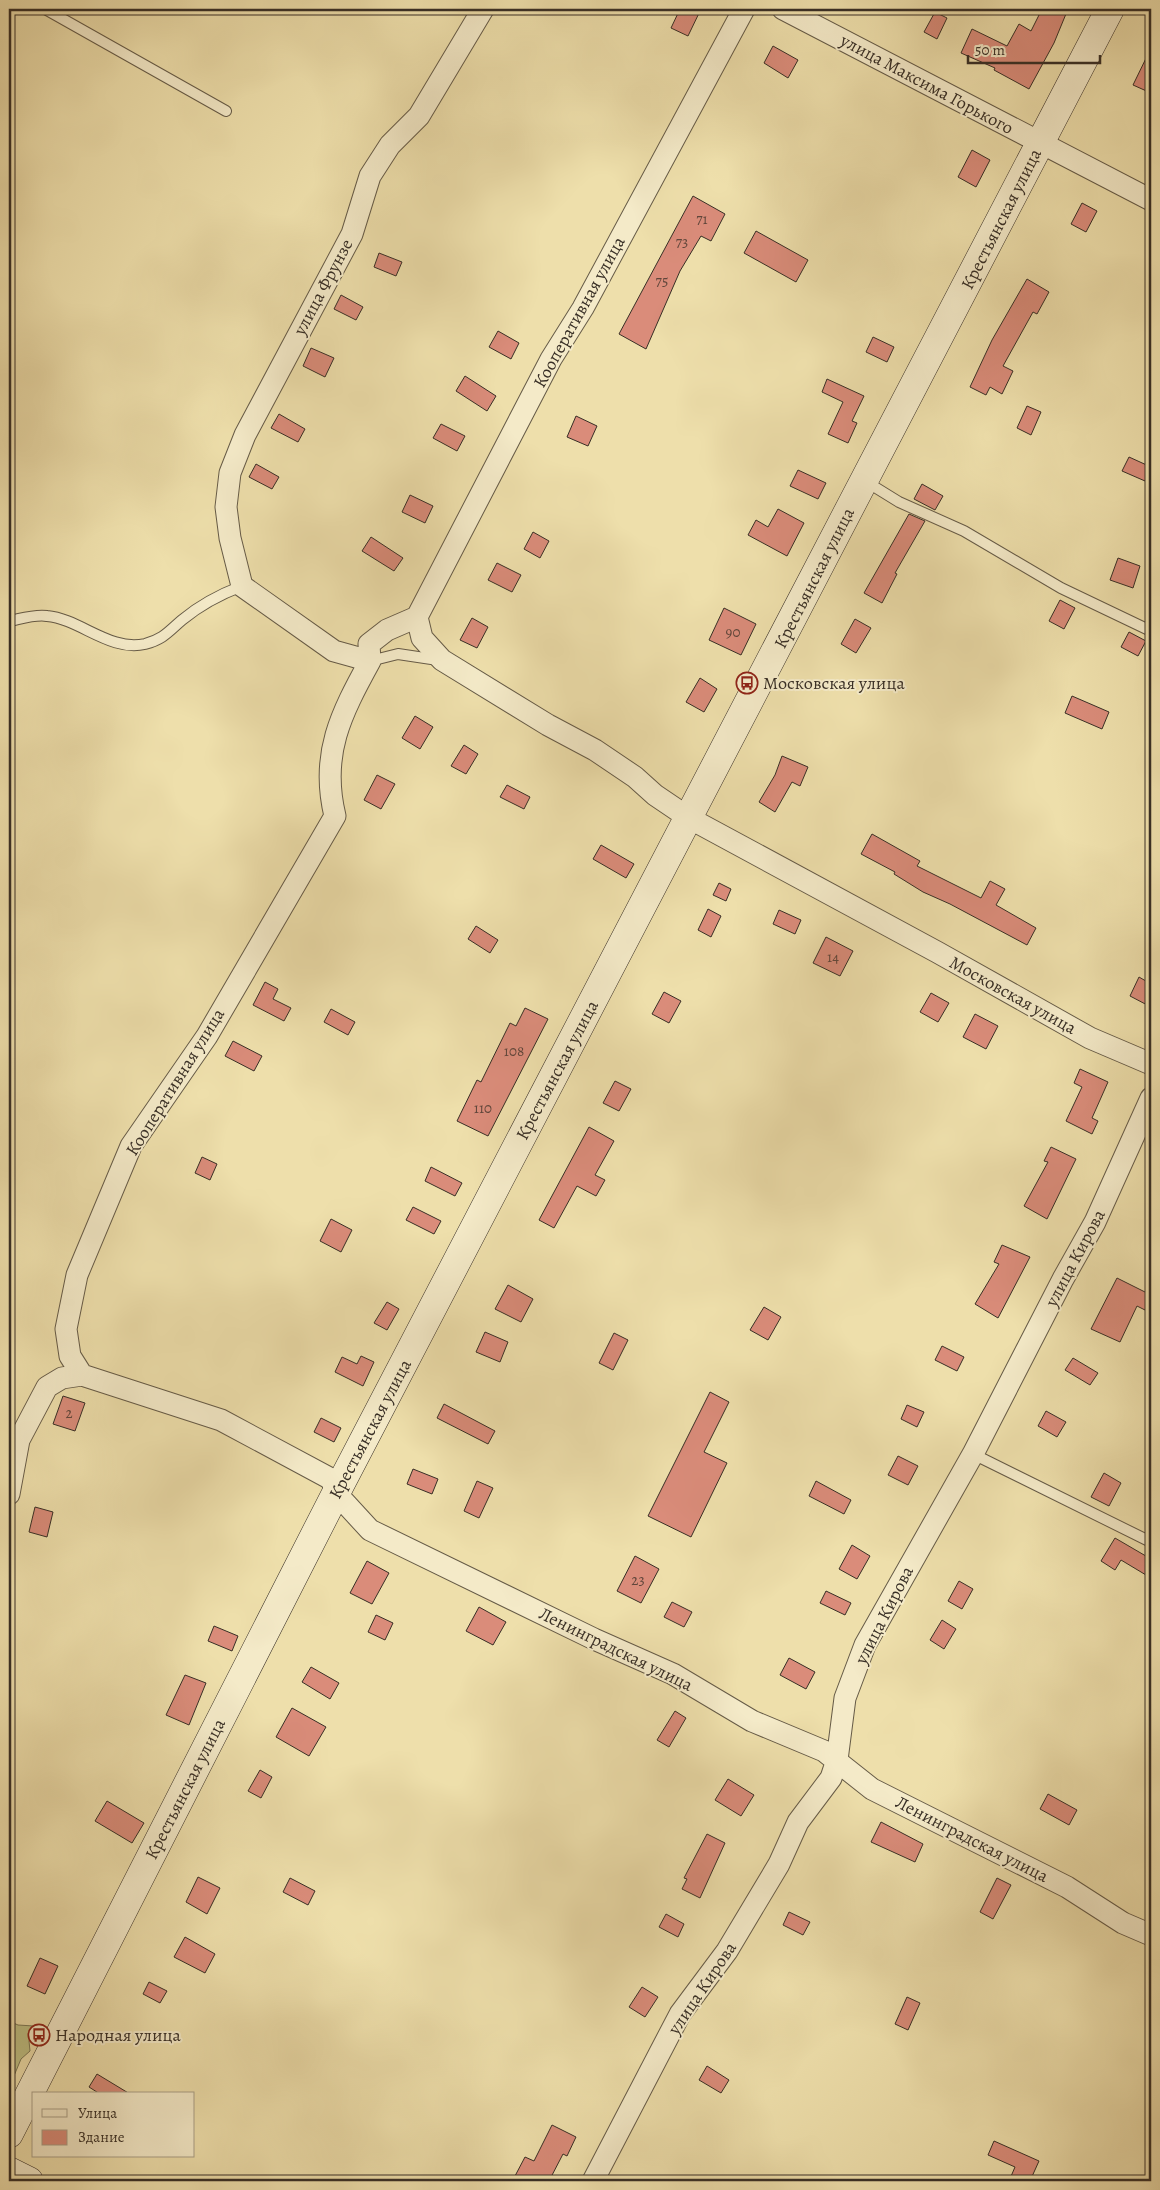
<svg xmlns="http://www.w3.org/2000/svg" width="1160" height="2190" font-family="Alegreya,serif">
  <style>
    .green { fill: #bfc084; stroke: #7c7855 }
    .building { fill: #da8c7a; stroke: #382f26 }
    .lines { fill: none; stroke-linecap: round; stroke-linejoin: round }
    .lane-casing { stroke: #665b47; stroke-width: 12 }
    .street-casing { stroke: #665b47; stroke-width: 23 }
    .secondary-casing { stroke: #382f26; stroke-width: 29 }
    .lane { stroke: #f4eac8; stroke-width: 10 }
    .street { stroke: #f4eac8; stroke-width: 21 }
    .secondary { stroke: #f4eac8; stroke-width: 28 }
    .labels { text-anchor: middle; stroke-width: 4; stroke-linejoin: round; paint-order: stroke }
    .number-label { font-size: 15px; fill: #60463b }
    .street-label { font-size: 18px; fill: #382f26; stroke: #f4eac8 }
    .poi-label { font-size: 18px; fill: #382f26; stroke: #f4eac8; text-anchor: start }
  </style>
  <rect width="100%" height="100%" fill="#eedfab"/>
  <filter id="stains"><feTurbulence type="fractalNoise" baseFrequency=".004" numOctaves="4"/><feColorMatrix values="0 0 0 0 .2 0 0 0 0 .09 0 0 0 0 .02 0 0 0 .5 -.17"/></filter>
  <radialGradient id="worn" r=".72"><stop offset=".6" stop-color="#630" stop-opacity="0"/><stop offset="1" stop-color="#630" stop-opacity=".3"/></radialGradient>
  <path class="green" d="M9 2021 18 2025 34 2026 29 2041 30 2051 21 2059 11 2083H9Z"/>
  <path class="building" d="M680 9H701L688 36 671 28Z
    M1042 9H1068L1054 43 1029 89 994 70 995 68 961 53 972 29 1007 46 1019 24 1031 31Z
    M935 12 947 18 937 39 924 32Z
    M773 46 798 60 788 78 764 63Z
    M1151 48V93L1133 85Z
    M972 150 990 160 976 187 958 177Z
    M693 196 725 214 711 241 701 236 680 271 646 349 619 334Z
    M1082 203 1097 211 1086 232 1071 224Z
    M756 231 808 260 796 282 744 253Z
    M379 253 402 262 396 276 374 267Z
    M1027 279 1049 292 1037 314 1033 312 1003 366 1013 371 1002 394 990 387 986 395 970 387 992 340Z
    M341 295 363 307 356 320 334 309Z
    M498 331 519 343 511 359 489 347Z
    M873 337 894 347 887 362 866 352Z
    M311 348 334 358 325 377 303 366Z
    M465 376 496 396 487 411 456 391Z
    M827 379 864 396 852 421 857 423 848 443 828 434 843 402 822 392Z
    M1027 406 1041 412 1031 435 1017 428Z
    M279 414 305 429 298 442 271 428Z
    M576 416 597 426 588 446 567 437Z
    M441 424 465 436 457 451 433 438Z
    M1129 457 1151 467 1145 481 1122 471Z
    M256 464 279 477 272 489 249 477Z
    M798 470 826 483 818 499 790 486Z
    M922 484 943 496 935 510 914 499Z
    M410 495 433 506 425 523 402 512Z
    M778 509 804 523 787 556 748 535 756 520 768 527Z
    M909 514 925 521 895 573 897 574 882 603 864 593Z
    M533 532 549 541 540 558 524 549Z
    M371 537 403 558 394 571 362 551Z
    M1118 558 1140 566 1133 588 1110 580Z
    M497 563 521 575 512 592 488 580Z
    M1060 600 1075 608 1064 629 1049 621Z
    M724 608 756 624 741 655 709 640Z
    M472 618 488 627 477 648 460 640Z
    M855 619 871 628 856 653 841 644Z
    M1129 632 1146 641 1138 656 1121 647Z
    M700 678 717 689 704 712 686 702Z
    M1072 696 1109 712 1102 729 1065 713Z
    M415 716 433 727 420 749 402 738Z
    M464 745 478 754 466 774 451 766Z
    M782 756 808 767 800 786 792 782 775 812 759 802 775 775Z
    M377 775 395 784 381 809 364 800Z
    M507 785 530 797 524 809 500 797Z
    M872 834 920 861 917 866 981 898 990 881 1005 889 996 905 1036 928 1027 945 950 904 923 892 894 874 895 872 861 854Z
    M601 845 634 864 626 878 593 859Z
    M719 883 731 889 726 901 713 895Z
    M708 909 721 916 711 937 698 930Z
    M779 910 801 920 795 934 773 924Z
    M476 926 498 940 490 953 468 939Z
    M826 937 853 951 840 976 813 963Z
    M1139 977 1151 984V1007L1130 996Z
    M265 982 278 989 273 999 291 1008 284 1021 253 1005Z
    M664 992 681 1001 669 1023 652 1014Z
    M931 993 949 1003 938 1022 920 1012Z
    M525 1008 548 1019 488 1136 457 1121 477 1080 481 1082 510 1023 516 1026Z
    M331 1009 355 1022 348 1035 324 1022Z
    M975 1014 998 1026 986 1049 963 1037Z
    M233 1041 262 1056 254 1071 225 1056Z
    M1080 1069 1108 1082 1092 1118 1098 1121 1092 1134 1066 1121 1082 1087 1074 1083Z
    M615 1081 631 1089 619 1111 603 1103Z
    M589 1127 614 1141 595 1175 605 1180 596 1196 577 1186 554 1228 539 1220Z
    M1051 1147 1076 1159 1047 1219 1024 1206 1048 1162 1044 1161Z
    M202 1157 217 1164 210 1180 195 1173Z
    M431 1167 462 1183 455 1196 425 1181Z
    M413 1207 441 1221 434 1234 406 1220Z
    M331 1219 352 1230 341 1252 320 1241Z
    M1002 1245 1030 1257 998 1318 975 1304 999 1264 994 1262Z
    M1117 1278 1151 1295 1145 1310 1137 1306 1120 1342 1091 1329Z
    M508 1285 533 1299 521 1322 495 1309Z
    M387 1302 399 1309 387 1330 374 1323Z
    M764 1307 781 1317 768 1340 750 1330Z
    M485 1332 508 1342 500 1362 476 1352Z
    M614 1333 628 1340 613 1370 599 1363Z
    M942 1346 964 1357 957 1371 935 1360Z
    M361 1356 374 1362 363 1386 335 1372 342 1357 357 1364Z
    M1073 1358 1098 1373 1090 1385 1065 1370Z
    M710 1392 729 1402 704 1452 727 1463 691 1537 648 1516Z
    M63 1396 85 1403 75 1431 53 1424Z
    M444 1404 495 1431 488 1444 437 1418Z
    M907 1405 924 1412 917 1427 901 1419Z
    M1046 1411 1066 1422 1057 1437 1038 1426Z
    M321 1418 341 1428 334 1442 314 1432Z
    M898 1456 918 1466 908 1485 888 1475Z
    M413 1469 438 1479 432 1494 407 1484Z
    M1104 1473 1121 1483 1109 1506 1091 1497Z
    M477 1481 493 1488 479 1518 464 1511Z
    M816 1481 851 1500 844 1514 809 1496Z
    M35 1507 53 1512 47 1537 29 1532Z
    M1115 1538 1151 1559V1578L1121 1560 1115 1570 1101 1561Z
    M852 1545 870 1556 857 1579 839 1569Z
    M635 1556 659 1569 641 1603 617 1591Z
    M367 1561 389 1573 372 1604 350 1593Z
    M959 1581 973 1589 962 1609 948 1601Z
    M826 1591 851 1603 845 1615 820 1603Z
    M672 1602 692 1612 684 1627 664 1617Z
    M479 1607 506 1622 493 1645 466 1631Z
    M376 1615 393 1623 385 1640 368 1632Z
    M942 1620 956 1629 944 1649 930 1640Z
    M214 1626 238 1636 232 1651 208 1641Z
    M789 1658 815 1672 806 1689 780 1675Z
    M311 1667 339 1683 330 1699 302 1682Z
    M185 1675 206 1683 189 1725 166 1715Z
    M292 1708 326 1727 309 1756 276 1737Z
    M675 1711 686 1718 669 1747 657 1740Z
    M260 1770 272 1777 261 1798 248 1791Z
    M728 1779 754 1795 741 1816 715 1800Z
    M1048 1794 1077 1810 1069 1825 1040 1809Z
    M107 1801 144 1823 132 1843 95 1821Z
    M881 1822 923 1844 915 1862 871 1842Z
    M707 1834 725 1843 700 1898 682 1889 687 1879 684 1878Z
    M198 1877 220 1888 207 1914 186 1902Z
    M290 1878 315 1891 308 1905 283 1892Z
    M997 1878 1011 1885 993 1919 980 1912Z
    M789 1912 810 1922 803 1935 783 1925Z
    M666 1914 684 1924 678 1937 659 1927Z
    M185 1937 215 1954 205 1973 174 1957Z
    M40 1958 58 1966 45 1994 27 1986Z
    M149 1982 167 1991 160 2003 143 1994Z
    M642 1987 658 1997 645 2017 629 2007Z
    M907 1997 920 2003 908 2030 895 2024Z
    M707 2066 729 2080 721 2093 699 2080Z
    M97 2074 130 2094H100L89 2087Z
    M552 2125 576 2137 567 2156 563 2154 549 2181H525L515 2176 525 2157 534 2161Z
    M994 2141 1039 2161 1030 2181H1009L1015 2167 988 2155Z"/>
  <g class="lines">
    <g class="lane-casing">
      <path id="lane" d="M45 9 226 111
        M865 481 899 502 964 531 1061 588 1151 631
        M9 621C20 619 35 614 47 616 80 619 110 652 145 644 164 639 169 631 182 620 200 605 221 594 242 586
        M370 661 398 654 438 660
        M973 1454 1151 1542"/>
    </g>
    <g class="street-casing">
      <path id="street" d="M483 9 419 116 390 145 370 176 352 234 245 435 230 473 226 507 230 538 242 586 334 651 370 661 369 644 387 630 417 617 422 638 442 660 548 725 595 750 635 777 655 795 689 818 937 952 1090 1038 1151 1064
        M783 9 1151 200
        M417 617 551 359 583 308 744 9
        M82 1375 221 1420 331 1479 336 1493 370 1530 594 1639 673 1674 752 1721 824 1751 872 1789 1067 1887 1123 1923 1151 1935
        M9 1494 19 1440 47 1387 62 1378 82 1375 70 1356 66 1329 77 1275 131 1146 207 1036 335 816C320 754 341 714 370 661
        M593 2181 680 2014 727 1951 779 1864 798 1822 831 1778 837 1760 845 1698 865 1645 973 1454 1063 1279 1095 1222 1151 1098"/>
    </g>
    <g class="secondary-casing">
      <path id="secondary" d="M9 2134 336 1493 1110 9
        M9 2171 29 2181"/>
    </g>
    <use href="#lane" class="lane"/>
    <use href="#street" class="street"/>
    <use href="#secondary" class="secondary"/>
  </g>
  <defs>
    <g id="bus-ring" transform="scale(1.125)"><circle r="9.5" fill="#f4eac8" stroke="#8f2418" stroke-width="1.5"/><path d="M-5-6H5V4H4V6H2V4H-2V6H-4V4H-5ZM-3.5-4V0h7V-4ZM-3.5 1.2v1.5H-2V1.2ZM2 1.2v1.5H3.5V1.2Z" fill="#8f2418"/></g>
  </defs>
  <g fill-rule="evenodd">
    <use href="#bus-ring" x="747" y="683"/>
    <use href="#bus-ring" x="39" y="2035"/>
  </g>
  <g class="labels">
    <g class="number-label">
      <text x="702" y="224">71</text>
      <text x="682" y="247">73</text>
      <text x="662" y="286">75</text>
      <text x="733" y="637">90</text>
      <text x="833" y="962">14</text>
      <text x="514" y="1056">108</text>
      <text x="483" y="1113">110</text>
      <text x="69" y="1418">2</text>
      <text x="638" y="1585">23</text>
    </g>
    <g class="street-label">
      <text transform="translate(927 84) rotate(28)" y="6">улица Максима Горького</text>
      <text transform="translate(1001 219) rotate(-63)" y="6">Крестьянская улица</text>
      <text transform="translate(323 287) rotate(-62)" y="6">улица Фрунзе</text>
      <text transform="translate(579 312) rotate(-61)" y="6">Кооперативная улица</text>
      <text transform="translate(814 578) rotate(-63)" y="6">Крестьянская улица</text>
      <text transform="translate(1013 995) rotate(29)" y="6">Московская улица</text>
      <text transform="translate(557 1070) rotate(-62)" y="6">Крестьянская улица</text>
      <text transform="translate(175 1082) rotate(-58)" y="6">Кооперативная улица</text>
      <text transform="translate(1075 1258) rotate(-62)" y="6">улица Кирова</text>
      <text transform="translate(370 1429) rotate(-62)" y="6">Крестьянская улица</text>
      <text transform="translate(884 1615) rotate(-63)" y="6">улица Кирова</text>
      <text transform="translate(616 1649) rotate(26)" y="6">Ленинградская улица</text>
      <text transform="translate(185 1789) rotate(-63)" y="6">Крестьянская улица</text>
      <text transform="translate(972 1839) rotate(27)" y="6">Ленинградская улица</text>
      <text transform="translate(702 1988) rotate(-56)" y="6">улица Кирова</text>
    </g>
    <g class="poi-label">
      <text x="763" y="689">Московская улица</text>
      <text x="55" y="2041">Народная улица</text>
    </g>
  </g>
  <rect width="1160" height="2190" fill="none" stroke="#eedfab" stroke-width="30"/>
  <rect x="10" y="10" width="1140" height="2170" fill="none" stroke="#382f26" stroke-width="2.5"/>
  <rect x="15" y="15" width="1130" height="2160" fill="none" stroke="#382f26"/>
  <rect x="32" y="2092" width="162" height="65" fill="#f4eac8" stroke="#a99f87"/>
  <rect x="42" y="2109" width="25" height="8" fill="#f4eac8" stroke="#a99f87"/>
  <text x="78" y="2118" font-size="15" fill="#382f26">Улица</text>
  <rect x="42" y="2130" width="25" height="15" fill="#da8c7a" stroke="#a99f87"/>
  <text x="78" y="2142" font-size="15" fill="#382f26">Здание</text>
  <path d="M968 55v8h132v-8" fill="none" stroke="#382f26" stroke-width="2.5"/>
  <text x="975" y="55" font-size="15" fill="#382f26" stroke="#f4eac8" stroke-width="4" paint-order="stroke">50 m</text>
  <rect width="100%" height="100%" filter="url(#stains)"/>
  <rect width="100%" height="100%" fill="url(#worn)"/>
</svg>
